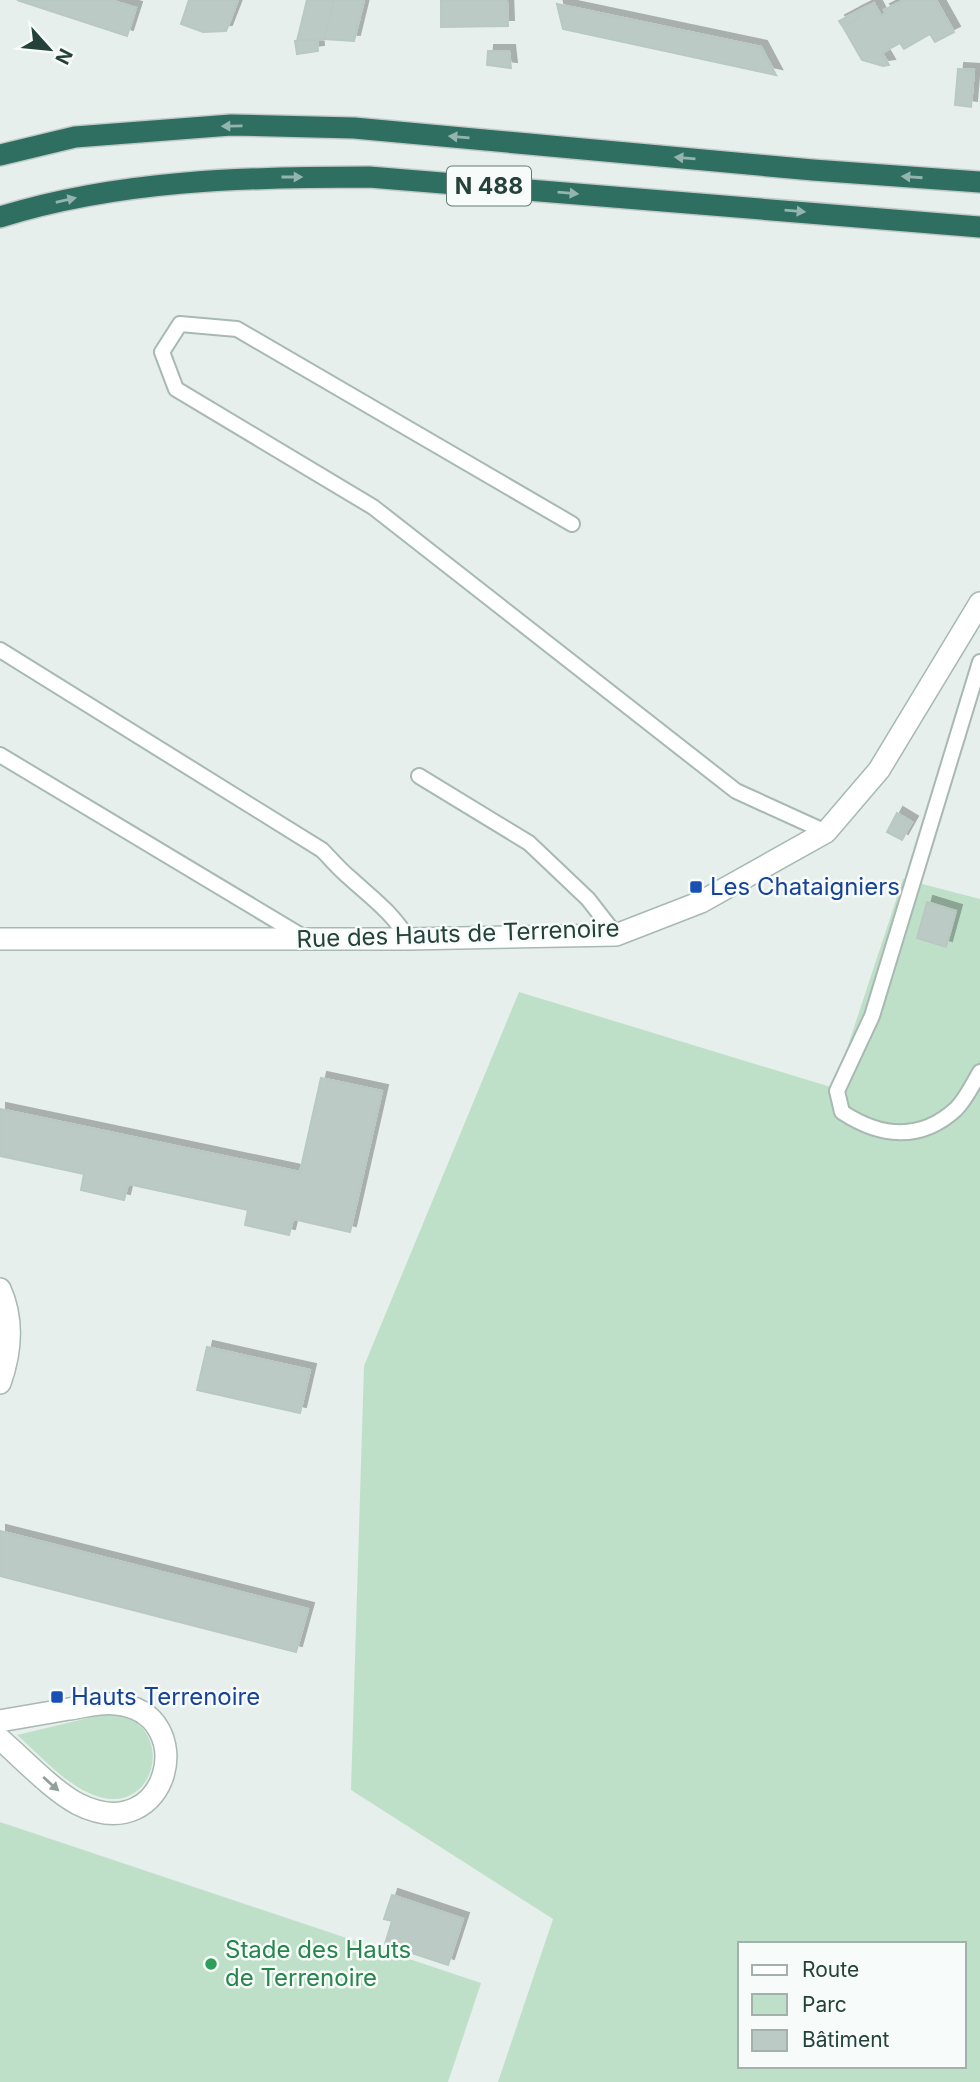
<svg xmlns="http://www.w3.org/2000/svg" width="980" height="2082" font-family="Inter,sans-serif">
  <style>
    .green { fill: #bfe0c8; fill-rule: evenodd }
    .building { fill: #bbcac4; stroke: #b8c9c2; stroke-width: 2; filter: url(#shadow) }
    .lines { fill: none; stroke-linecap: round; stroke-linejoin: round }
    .lane-casing { stroke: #a8b8b2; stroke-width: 18 }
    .street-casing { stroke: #a8b8b2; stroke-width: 24 }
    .highway-casing { stroke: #c2cac8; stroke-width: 24 }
    .lane { stroke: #fff; stroke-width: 14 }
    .street { stroke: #fff; stroke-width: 21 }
    .highway { stroke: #2f6f62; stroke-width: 21 }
    .oneway { fill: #93b5ae }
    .oneway2 { fill: #92a09c }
    .transit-dot { fill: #1a4fb4; stroke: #f7fbf9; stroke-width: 2.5 }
    .leisure-dot { fill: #2e9e5b; stroke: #f7fbf9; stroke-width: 2.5 }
    .labels { text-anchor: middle; stroke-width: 5; stroke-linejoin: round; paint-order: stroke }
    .shield { fill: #f7fbf9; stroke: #637a73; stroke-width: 2 }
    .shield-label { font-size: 23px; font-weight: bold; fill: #24423a }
    .transit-label { font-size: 24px; fill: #164399; stroke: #f7fbf9; text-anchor: start }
    .street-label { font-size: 24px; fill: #24423a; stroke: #f7fbf9 }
    .leisure-label { font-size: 24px; fill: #27864d; stroke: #f7fbf9; text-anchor: start }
  </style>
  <defs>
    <filter id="shadow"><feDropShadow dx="6" dy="-6" stdDeviation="0" flood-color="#0004"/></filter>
  </defs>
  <rect width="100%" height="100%" fill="#e6efeb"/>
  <path class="green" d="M903 879 980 899V2082H498L553 1919 351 1790 364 1366 519 992 834 1088ZM740 1944H964V2066H740Z
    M105 1714C114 1715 123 1714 131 1719 175 1744 148 1821 89 1793 62 1781 39 1754 17 1735Z
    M0 1822 481 1983 448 2082H0Z"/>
  <path class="building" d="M17 0H110L136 8 127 36Z
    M189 0H238L226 31 203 32 181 24Z
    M307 0H334L324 39 297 41Z
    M334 0H364L354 41 324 39Z
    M441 0H507L508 26 441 27Z
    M904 0H936L954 32 935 42 930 34 904 49 900 43 882 53 889 65 883 66 862 60 843 27 859 18 856 12 874 3 881 16 886 13 884 10Z
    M557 4 761 47 776 75 563 29Z
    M856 12 859 18 843 27 839 21Z
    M317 39 318 51 297 54 295 41Z
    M488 51H509L511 68 487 65Z
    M958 69 974 70 971 107 955 105Z
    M897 813 912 822 902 840 887 832Z
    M927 902 956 911 946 947 917 938Z
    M321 1078 382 1091 350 1232 293 1219 289 1235 245 1225 248 1210 128 1184 124 1200 81 1190 84 1174 0 1156V1109L300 1172Z
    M207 1347 310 1370 300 1413 197 1390Z
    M0 1531 308 1609 296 1652 0 1576Z
    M392 1895 463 1919 448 1965 385 1944 392 1921 384 1919Z"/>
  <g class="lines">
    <g class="lane-casing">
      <path id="lane" d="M572 524 237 329 180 324 162 352 176 389 373 507 736 791 826 832
        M0 650 322 850C331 859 340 870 350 878 372 898 393 913 408 939
        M980 662 872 1016 837 1091 842 1112C880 1137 920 1142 956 1109 966 1099 973 1084 980 1072
        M0 755 305 938
        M419 776 529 843 588 899 616 935"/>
    </g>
    <g class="street-casing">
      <path id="street" d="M0 939H408L616 935 701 902 826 832 879 770 980 603
        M0 1289C14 1320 11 1352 0 1383
        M0 1721C23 1717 46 1713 69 1709 84 1707 101 1702 116 1704 201 1712 170 1850 78 1804 53 1791 22 1758 0 1739"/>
    </g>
    <g class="highway-casing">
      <path id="highway" d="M0 155 75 137 231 125 354 128 813 170 980 182
        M0 217C119 180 245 177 369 177L980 227"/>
    </g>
    <use href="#lane" class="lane"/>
    <use href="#street" class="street"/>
    <use href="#highway" class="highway"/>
  </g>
  <defs><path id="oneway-solid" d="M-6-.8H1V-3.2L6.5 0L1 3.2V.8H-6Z" transform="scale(1.75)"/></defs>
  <g class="oneway">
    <use href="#oneway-solid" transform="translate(232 126) rotate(179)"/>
    <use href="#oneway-solid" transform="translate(459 137) rotate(-175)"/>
    <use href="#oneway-solid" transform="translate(685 158) rotate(-175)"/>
    <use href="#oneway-solid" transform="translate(292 177)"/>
    <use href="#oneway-solid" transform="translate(912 177) rotate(-176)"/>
    <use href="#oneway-solid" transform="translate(568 193) rotate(5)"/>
    <use href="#oneway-solid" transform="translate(66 200) rotate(-13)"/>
    <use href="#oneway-solid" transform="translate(795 211) rotate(5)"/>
  </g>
  <use class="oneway2" href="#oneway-solid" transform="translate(51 1784) rotate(42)"/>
  <g class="transit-dot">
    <rect x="689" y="880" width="14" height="14" rx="3.5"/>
    <rect x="50" y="1690" width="14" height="14" rx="3.5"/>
  </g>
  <circle class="leisure-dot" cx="211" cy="1964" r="7"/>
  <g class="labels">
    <rect class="shield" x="447" y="166.5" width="84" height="39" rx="5"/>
    <g class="shield-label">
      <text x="489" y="194">N 488</text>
    </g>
    <g class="transit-label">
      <text x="710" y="895">Les Chataigniers</text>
      <text x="71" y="1705">Hauts Terrenoire</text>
    </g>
    <g class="street-label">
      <text transform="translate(458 934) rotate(-2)" y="8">Rue des Hauts de Terrenoire</text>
    </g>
    <g class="leisure-label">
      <text x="225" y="1958">Stade des Hauts<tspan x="225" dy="28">de Terrenoire</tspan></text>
    </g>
  </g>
  <rect x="738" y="1942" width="228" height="126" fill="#f7fbf9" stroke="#a3b1ad" stroke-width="2"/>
  <rect x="752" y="1965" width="35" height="10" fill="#ffffff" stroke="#a3b1ad" stroke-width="2"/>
  <text x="802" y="1977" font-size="21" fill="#24423a">Route</text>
  <rect x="752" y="1994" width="35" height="21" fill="#bfe0c8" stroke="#a3b1ad" stroke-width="2"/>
  <text x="802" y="2012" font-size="21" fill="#24423a">Parc</text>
  <rect x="752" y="2030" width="35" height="21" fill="#bbcac4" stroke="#a3b1ad" stroke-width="2"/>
  <text x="802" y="2047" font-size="21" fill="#24423a">Bâtiment</text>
  <g transform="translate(49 49) rotate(117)" stroke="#f7fbf9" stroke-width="5" paint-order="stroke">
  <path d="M0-5L12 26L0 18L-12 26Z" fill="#24423a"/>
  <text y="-10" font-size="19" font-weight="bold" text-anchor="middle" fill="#24423a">N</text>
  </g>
</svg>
